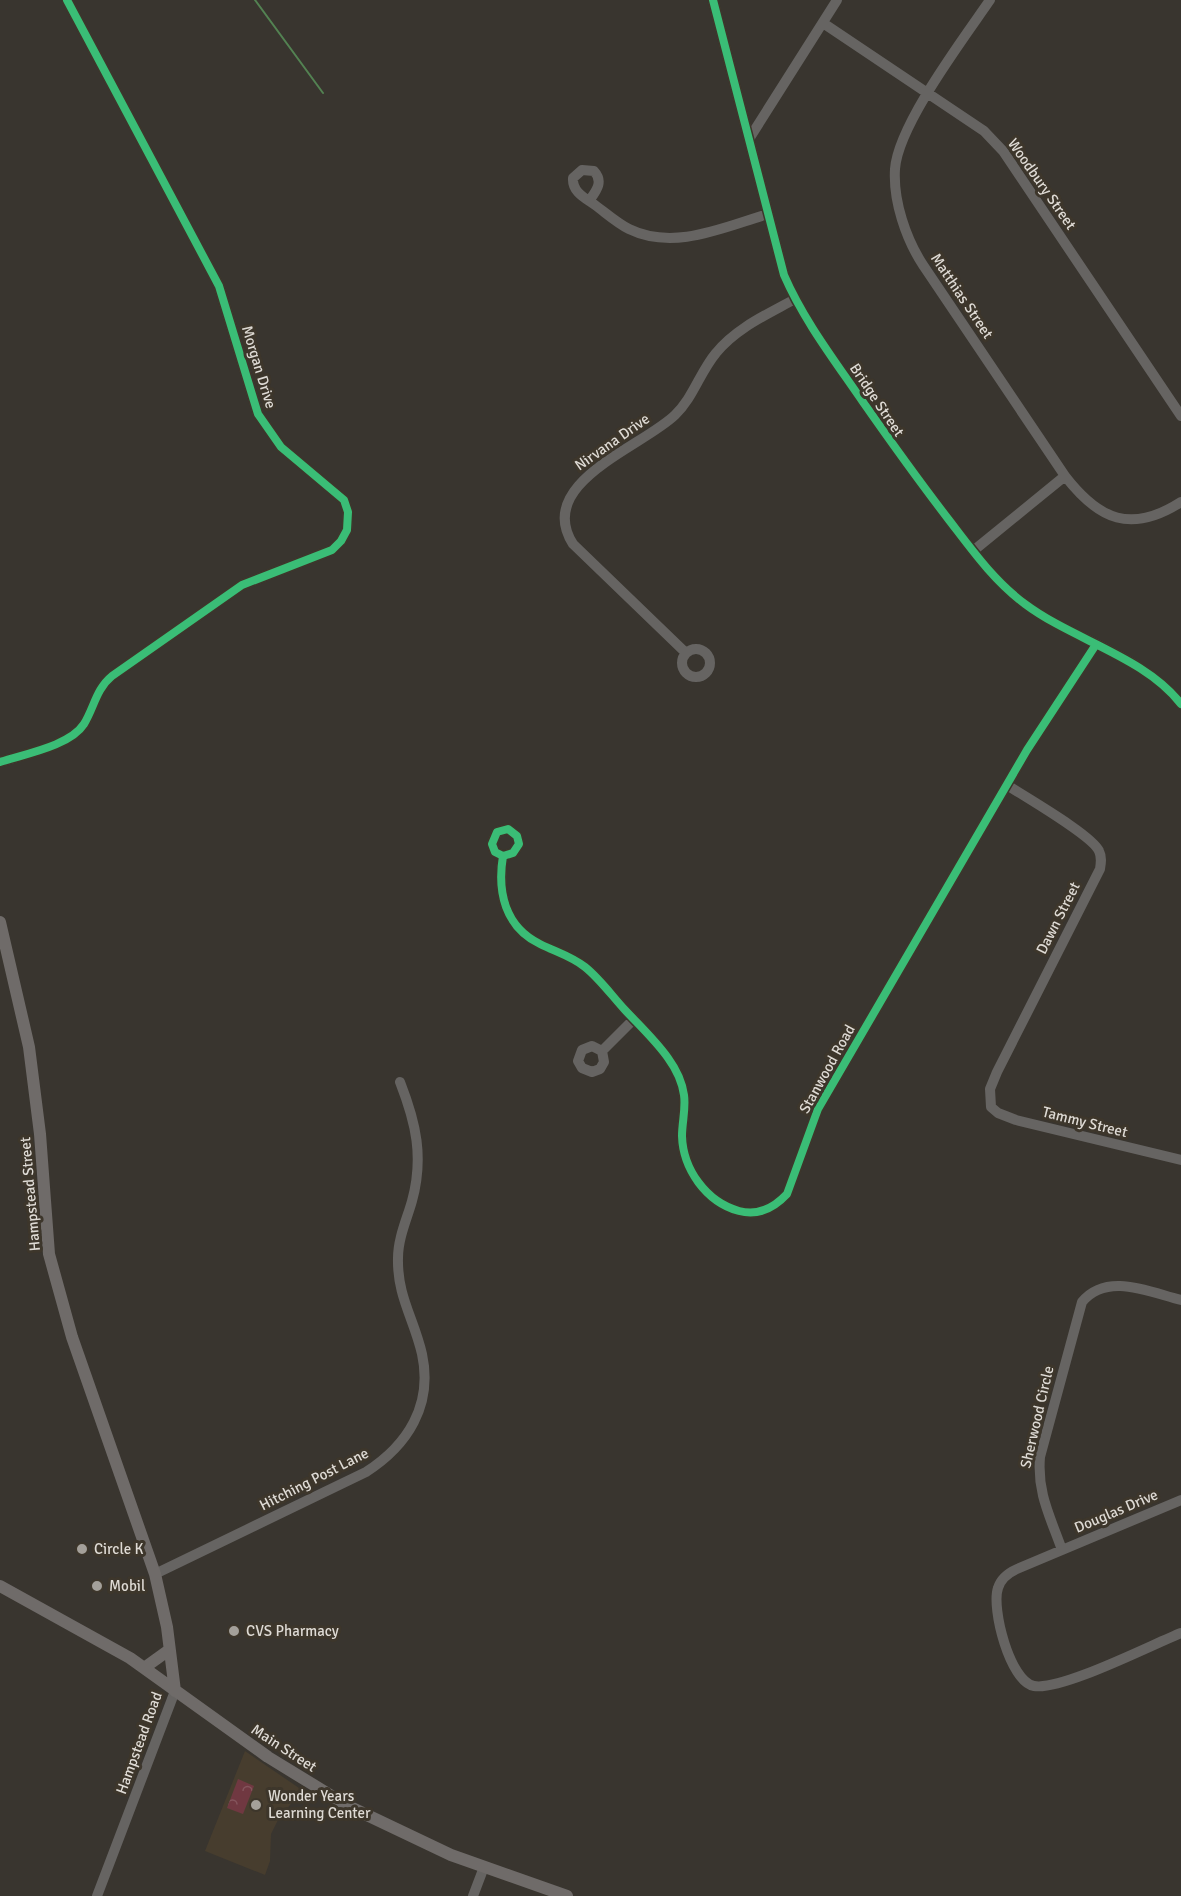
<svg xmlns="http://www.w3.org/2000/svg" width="1181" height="1896" font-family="Signika,sans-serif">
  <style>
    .built { fill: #473d2e }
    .forest { fill: url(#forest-crowns) }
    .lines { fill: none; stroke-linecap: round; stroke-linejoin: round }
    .stream { stroke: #538252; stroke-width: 2 }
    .minor { stroke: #666462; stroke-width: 10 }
    .major { stroke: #6f6b69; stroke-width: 12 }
    .cycleway-casing { stroke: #3d362b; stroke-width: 11 }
    .cycleway { stroke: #3abd76; stroke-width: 8 }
    .poi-dot { fill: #a4a09a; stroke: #3d362b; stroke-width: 2 }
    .labels { text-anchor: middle; stroke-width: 6; stroke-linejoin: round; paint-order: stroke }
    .street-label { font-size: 15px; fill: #dedad4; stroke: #3d362b }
    .poi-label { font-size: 15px; fill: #dedad4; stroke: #3d362b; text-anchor: start }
  </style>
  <defs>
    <pattern id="forest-crowns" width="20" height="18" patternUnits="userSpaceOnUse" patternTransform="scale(1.5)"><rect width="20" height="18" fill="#703841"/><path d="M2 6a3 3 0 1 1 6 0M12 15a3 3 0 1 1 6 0" fill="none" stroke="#84545c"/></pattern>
  </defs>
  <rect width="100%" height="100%" fill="#39352f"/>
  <path class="built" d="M245 1751 302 1790 278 1820 271 1834 270 1861 265 1875 205 1851Z"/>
  <path class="forest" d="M238 1779 254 1786 243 1814 227 1808Z"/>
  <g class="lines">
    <path class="stream" d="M255 0 323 93"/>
    <path class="minor" d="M713 0 784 275C804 321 835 361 863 402 891 442 919 481 949 520 972 550 994 581 1025 604 1073 640 1145 657 1181 704
      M990 0C964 38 898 125 895 169 893 201 906 239 923 265L1065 476C1099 520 1131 534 1181 502
      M823 23 984 131 1003 151 1181 416
      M749 139 837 0
      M589 201C596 191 604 182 594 171L582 170 573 178C572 192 585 198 595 205 606 213 617 223 629 229 674 251 724 227 768 214
      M973 551 1065 476
      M682 663a14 14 0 1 1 28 0a14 14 0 1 1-28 0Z
      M686 653 573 544C534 483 642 447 675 415 693 398 700 372 716 353 736 328 768 314 795 299
      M0 762C24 754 70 746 84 724 94 708 96 689 112 676L242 585 332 550 341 541 347 530 348 512 344 500 281 447 258 414 219 286 67 0
      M1007 785C1025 797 1092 835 1099 851 1102 857 1101 863 1100 869L997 1072 990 1089 991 1107 998 1113 1016 1120 1181 1160
      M503 856 513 853 519 844 517 836 508 829 497 832 492 844 495 852 503 856C497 892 505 927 540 944 556 952 571 956 585 967 600 979 612 996 625 1010 640 1026 656 1041 668 1058 676 1069 682 1081 684 1095 686 1109 682 1122 682 1136 683 1169 706 1202 739 1211 758 1216 774 1208 787 1194L818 1109 1027 750 1095 646
      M602 1051 592 1046 582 1050 578 1061 582 1068 592 1072 600 1069 604 1062 602 1051 634 1019
      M1181 1500 1017 1569C1008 1573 1001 1578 998 1588 991 1608 1010 1682 1034 1686 1061 1691 1151 1645 1181 1633
      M1062 1550C1050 1516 1037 1493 1040 1457L1082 1302C1107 1272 1149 1292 1181 1300
      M155 1574 366 1472C408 1445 433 1405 422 1354 414 1319 397 1296 398 1258 398 1238 407 1219 412 1201 424 1157 416 1123 400 1082
      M97 1896 175 1691
      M473 1896 484 1867"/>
    <path class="major" d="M0 922 29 1047 40 1134 49 1254 72 1337 155 1574 167 1627 175 1691
      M0 1586 130 1658 268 1757 348 1806 451 1855 567 1896
      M144 1668 169 1650"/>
    <g class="cycleway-casing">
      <path id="cycleway" d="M713 0 784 275C804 321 835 361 863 402 891 442 919 481 949 520 972 550 994 581 1025 604 1073 640 1145 657 1181 704
        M0 762C24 754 70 746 84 724 94 708 96 689 112 676L242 585 332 550 341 541 347 530 348 512 344 500 281 447 258 414 219 286 67 0
        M503 856 513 853 519 844 517 836 508 829 497 832 492 844 495 852 503 856C497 892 505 927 540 944 556 952 571 956 585 967 600 979 612 996 625 1010 640 1026 656 1041 668 1058 676 1069 682 1081 684 1095 686 1109 682 1122 682 1136 683 1169 706 1202 739 1211 758 1216 774 1208 787 1194L818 1109 1027 750 1095 646"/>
    </g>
    <use href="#cycleway" class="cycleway"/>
  </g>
  <g class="poi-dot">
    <circle cx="82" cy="1549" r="6"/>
    <circle cx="97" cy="1586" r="6"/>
    <circle cx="234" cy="1631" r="6"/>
    <circle cx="256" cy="1805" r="6"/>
  </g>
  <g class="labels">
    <g class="street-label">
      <text transform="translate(1042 184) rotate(55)" y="5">Woodbury Street</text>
      <text transform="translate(962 296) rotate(56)" y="5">Matthias Street</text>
      <text transform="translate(259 367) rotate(73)" y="5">Morgan Drive</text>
      <text transform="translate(877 400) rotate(56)" y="5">Bridge Street</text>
      <text transform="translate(612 442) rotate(-35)" y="5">Nirvana Drive</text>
      <text transform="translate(1058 918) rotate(-63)" y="5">Dawn Street</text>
      <text transform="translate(827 1069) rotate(-61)" y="5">Stanwood Road</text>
      <text transform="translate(1085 1122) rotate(14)" y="5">Tammy Street</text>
      <text transform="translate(30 1194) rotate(-95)" y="5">Hampstead Street</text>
      <text transform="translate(1037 1417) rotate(-77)" y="5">Sherwood Circle</text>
      <text transform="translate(314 1479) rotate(-27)" y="5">Hitching Post Lane</text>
      <text transform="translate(1116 1511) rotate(-23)" y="5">Douglas Drive</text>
      <text transform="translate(139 1743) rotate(-70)" y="5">Hampstead Road</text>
      <text transform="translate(284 1748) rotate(33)" y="5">Main Street</text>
    </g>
    <g class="poi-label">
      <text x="94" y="1554">Circle K</text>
      <text x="109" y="1591">Mobil</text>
      <text x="246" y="1636">CVS Pharmacy</text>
      <text x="268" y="1801">Wonder Years<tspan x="268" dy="17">Learning Center</tspan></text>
    </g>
  </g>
</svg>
